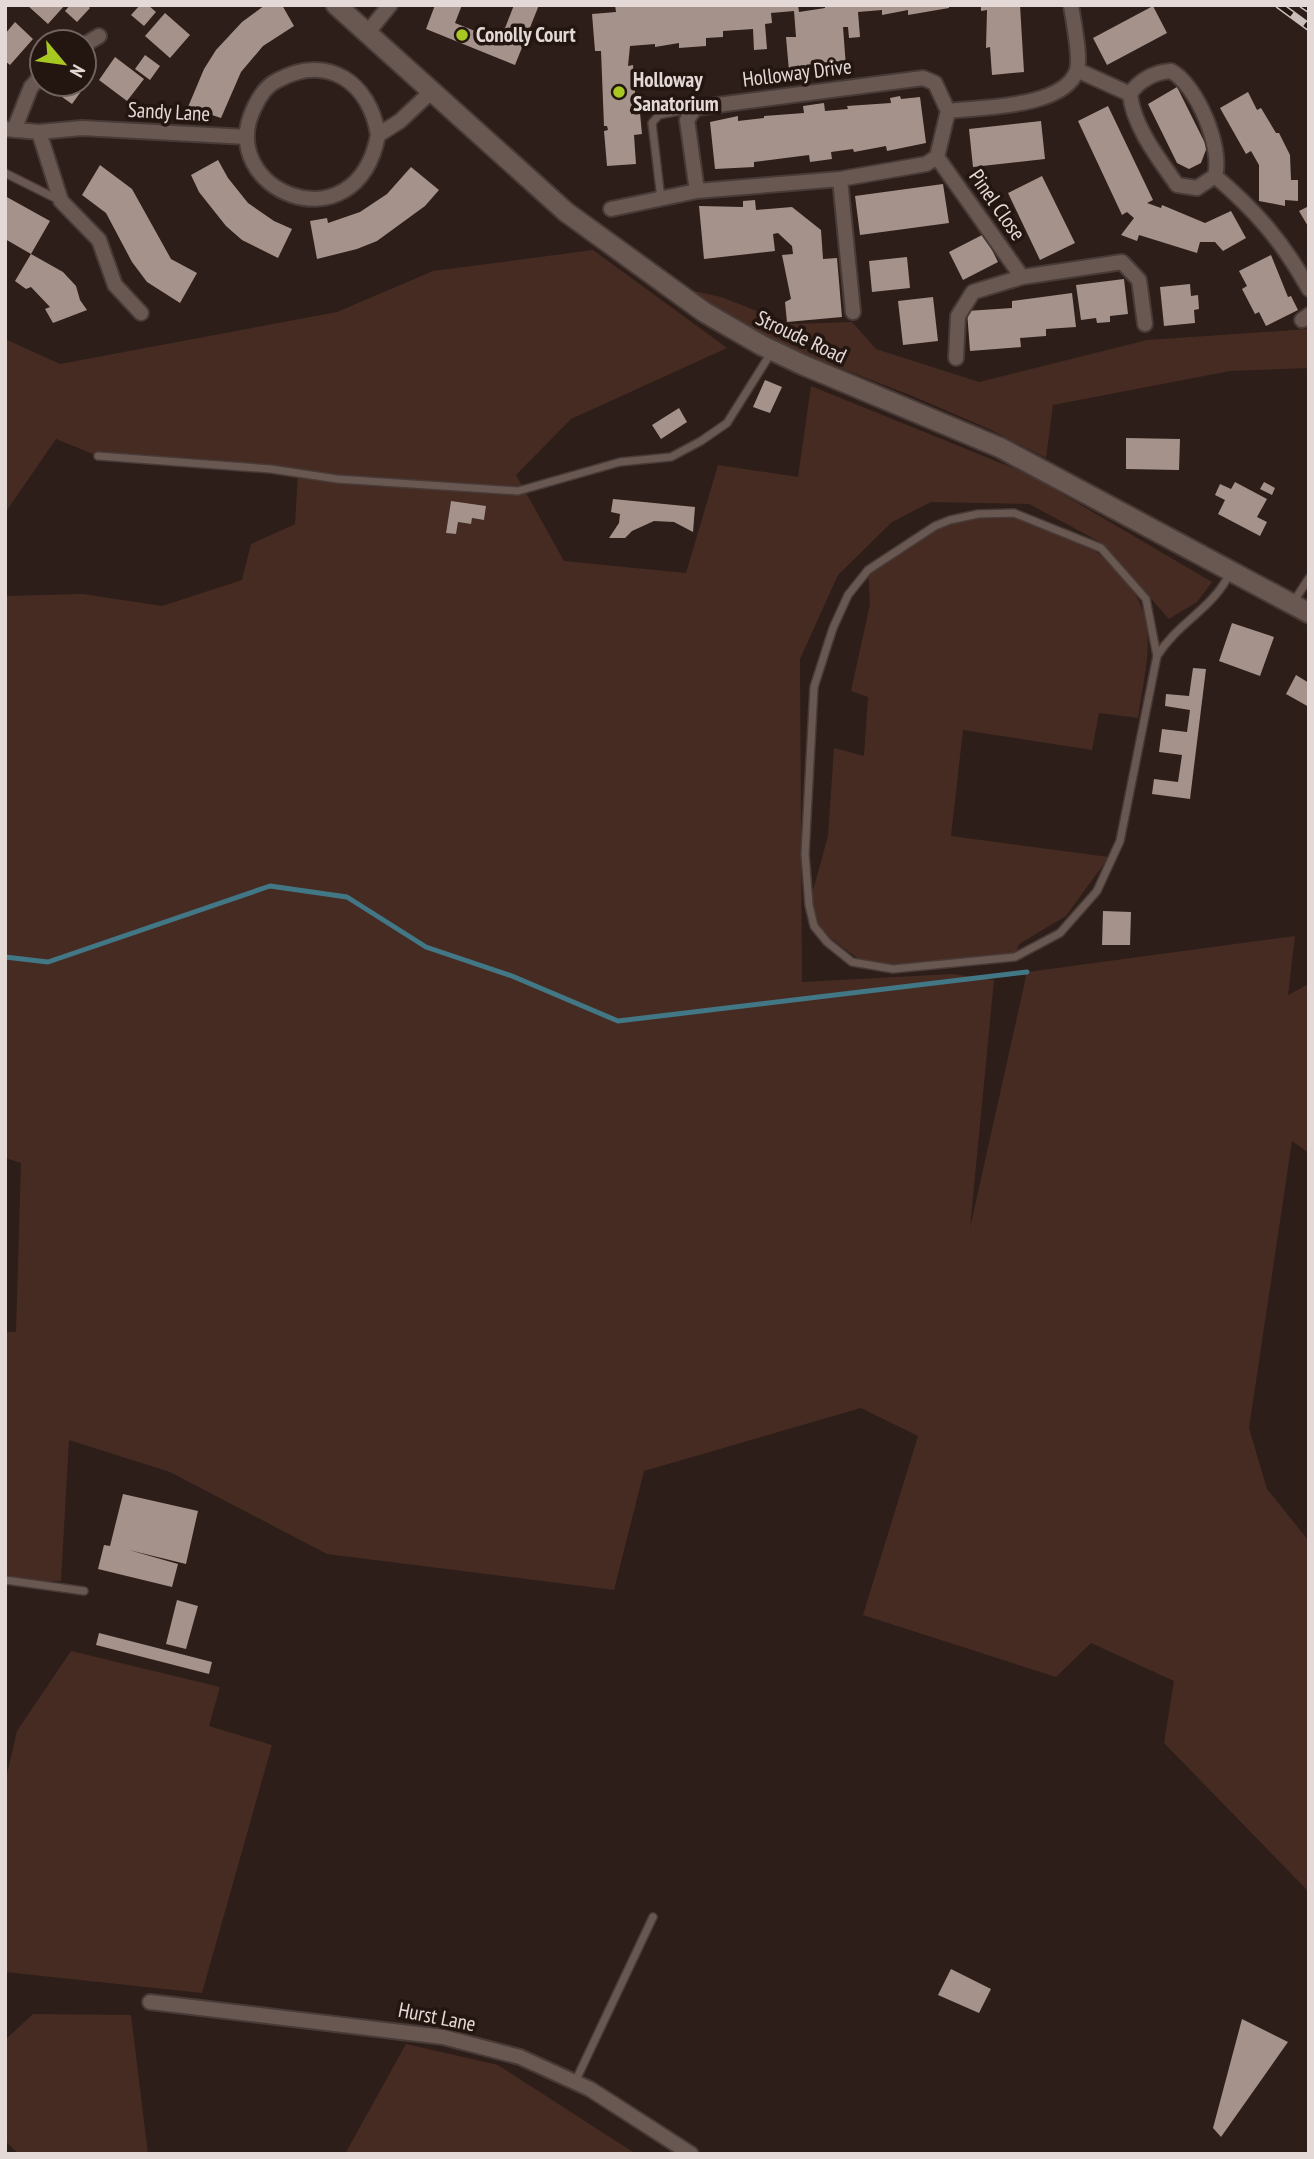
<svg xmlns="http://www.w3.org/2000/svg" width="1314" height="2159" font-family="'PT Sans Narrow',sans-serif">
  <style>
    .green { fill: #462b22; fill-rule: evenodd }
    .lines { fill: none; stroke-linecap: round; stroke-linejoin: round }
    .stream { stroke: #427786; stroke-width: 5 }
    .building { fill: #a5928b }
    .lane-casing { stroke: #473a37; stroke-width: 10 }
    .street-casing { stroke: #473a37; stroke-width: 18 }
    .secondary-casing { stroke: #473a37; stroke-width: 23 }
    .lane { stroke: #695852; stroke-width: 7 }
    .street { stroke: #695852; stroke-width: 14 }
    .secondary { stroke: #695852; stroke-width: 19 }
    .rail-casing { stroke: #cabfbb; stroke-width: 8 }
    .rail { stroke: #231510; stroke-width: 5; stroke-dasharray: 16; stroke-linecap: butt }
    .poi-dot { fill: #a6c821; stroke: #231510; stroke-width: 2.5 }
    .labels { text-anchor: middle; stroke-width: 7; stroke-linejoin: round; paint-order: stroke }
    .poi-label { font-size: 21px; font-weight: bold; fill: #e4d9d6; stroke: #231510; text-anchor: start }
    .street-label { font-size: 21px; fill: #e4d9d6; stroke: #231510 }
  </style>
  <rect width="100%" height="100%" fill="#2d1e19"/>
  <path class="green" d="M593 250 727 348 571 419 516 475 564 561 686 573 718 465 798 477 811 386 1028 474 1212 582 1197 602 1169 619 1102 543 1029 504 931 502 892 522 838 575 800 659 802 982 952 974 994 980 970 1228 1027 972 1295 936 1288 995 1309 984V1153L1292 1141 1249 1428 1267 1489 1309 1541V1892L1164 1743 1174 1681 1091 1643 1056 1677 863 1615 918 1436 861 1408 644 1471 614 1590 327 1554 170 1472 69 1440 61 1581H5V1332H16L21 1163 5 1158V596L83 594 162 606 242 580 251 544 295 524 298 473 98 456 56 439 5 513V339L60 364 337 312 433 271ZM451 501 486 506 484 520 472 518 470 524 458 522 456 534 446 533Z
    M684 289 721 297 790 324 852 322 876 349 979 382 1147 340 1309 329V368L1230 371 1053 405 1046 458 989 429 910 395 773 342Z
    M992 513C1006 516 1021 516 1034 520 1079 533 1136 573 1146 621 1152 650 1142 688 1138 718L1099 713 1092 750 963 730 951 836 1109 857 1066 916 1019 944 1015 957 893 969 867 965 814 926 809 905 828 836 834 748 864 756 868 697 851 691 870 604 868 570 935 529Z
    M71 1651 220 1687 209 1726 272 1745 202 1993 5 1972V1783L17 1731Z
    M33 2014 131 2015 148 2154H19L5 2141V2040Z
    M406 2044 498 2065 636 2154H345Z"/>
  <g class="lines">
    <path class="stream" d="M5 957 48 962 270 886 347 897 426 947 512 976 618 1021 1027 972"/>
  </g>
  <path class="building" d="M27 5H65L48 24Z
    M70 5H87L90 8 77 22 65 11Z
    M140 5H148L156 12 144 26 131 15Z
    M265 5H282L294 26 263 46 241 72 221 118 188 107 204 69 216 50 242 22Z
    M435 5H462L455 23 500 41 514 5H539L515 65 426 29Z
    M615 5H798L799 12 825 8V5H949V8L908 15V10L882 15V10L858 12 860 37 849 38 848 27H843L846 67 789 71 786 37H796L794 11 771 13 772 23 765 24 767 49 754 50 753 29 723 31V37L706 38V46L679 48V43L655 47V44L630 46 628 66 633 65 636 106H631V114L640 113 642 134 634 135 636 164 607 166 604 131 608 130 607 126H604L601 51H595L592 14 616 12Z
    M981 5H1020L1024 72 992 75 990 47 986 48 987 10 981 11Z
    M1153 6 1167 33 1107 65 1093 38Z
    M165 13 190 35 170 58 145 36Z
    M15 22 33 39 10 65 5 61V34Z
    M145 55 160 66 150 80 135 69Z
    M115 57 144 79 127 101 99 80Z
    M84 74 90 79 72 104 48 87 84 84Z
    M1177 87 1207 147 1201 163 1189 169 1177 163 1148 104Z
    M1248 92 1257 110 1261 108 1276 133H1279L1290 155 1291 180H1298V201L1285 200V206L1259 201V165L1251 151 1246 154 1220 108Z
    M900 96 901 99 920 97 926 143 887 151 886 146 854 152 853 149 831 152 832 159 810 162 809 155 754 162V167L715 169 710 122 738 116V121L764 118V116L804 113 803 106 824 103 825 111 848 109 847 106 891 103 890 98Z
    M1108 106 1153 200 1147 203 1161 208 1162 205 1205 223 1231 211 1246 238 1223 251 1215 242H1200L1197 253 1139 235 1137 241 1121 235 1134 218 1127 212 1122 215 1078 121Z
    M1041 121 1045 159 973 167 969 129Z
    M218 160 228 178 248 203 274 221 292 229 278 258 242 240 226 226 199 192 191 175Z
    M100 165 132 189 171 259 197 273 180 303 147 282 132 262 106 213 82 195Z
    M411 167 439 190 425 206 377 241 357 249 317 259 310 221 327 218 328 223 360 212 387 194Z
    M1042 176 1075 243 1040 260 1008 193Z
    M943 184 949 223 860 235 855 196Z
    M5 196 50 221 31 254 5 239Z
    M755 200 756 210 792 207 821 230 823 259 837 258 842 317 787 322 785 302 791 299 782 255 793 254 792 246 778 233 773 234 775 251 704 259 699 206 743 207V201Z
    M1309 206V228L1299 211Z
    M984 234 998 262 963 280 949 252Z
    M31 254 63 272 76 286 80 300 87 310 53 323 45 309 50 307 31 287 26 289 15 281Z
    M1271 255 1288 297 1291 296 1298 310 1266 326 1259 312 1255 314 1242 289 1247 286 1239 271Z
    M907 257 910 288 872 292 869 261Z
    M1124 279 1128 314 1110 316V322L1097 323 1096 318 1081 320 1076 285Z
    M1190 284 1191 296 1198 295 1199 309 1194 310 1195 323 1164 326 1160 287Z
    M1072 293 1076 327 1046 329V336L1020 338 1021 347 970 351 967 311 1012 308V301Z
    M933 297 938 341 903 345 898 301Z
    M765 380 782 387 770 413 753 407Z
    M679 408 687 422 661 439 652 425Z
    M1126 438 1180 439 1179 470 1126 469Z
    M1235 482 1267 499 1257 517 1267 522 1260 536 1218 514 1225 500 1215 495 1220 484 1231 489Z
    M1264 482 1275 488 1272 495 1260 489Z
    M613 499 695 507 693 532 674 522 654 521 632 531 625 538H609L619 523 620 514 611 512Z
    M451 501 486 506 484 520 472 518 471 524 458 522 456 534 446 533Z
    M1232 623 1274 637 1260 676 1219 661Z
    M1193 668 1206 669 1190 799 1152 794 1154 779 1178 782 1182 755 1159 752 1162 729 1187 732 1190 710 1165 706 1166 694 1189 696Z
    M1296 675 1309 683V707L1286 694Z
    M1103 911 1131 912 1130 945H1102Z
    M123 1494 198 1511 186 1564 129 1550 178 1564 172 1587 98 1569 104 1545 110 1546Z
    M177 1600 198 1606 186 1649 166 1644Z
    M99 1633 212 1662 209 1674 96 1645Z
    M951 1969 991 1989 979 2013 938 1995Z
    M1242 2019 1288 2042 1221 2137 1213 2128Z"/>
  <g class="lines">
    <g class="lane-casing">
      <path id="lane" d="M5 173 61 201
        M661 199 652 123 659 115 693 108
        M98 456 271 469 337 479 518 491 620 462 671 457 701 441 727 423 771 353
        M1294 601 1309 578
        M1157 656 1146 599 1101 548 1014 513 978 514 950 520 935 526 868 570 848 595 833 628 814 687 805 854 809 905 814 926 827 942 852 962 893 969 1015 957 1060 933 1097 891 1120 841 1157 656C1179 621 1212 610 1230 573
        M5 1580 84 1591
        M575 2082 653 1917"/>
    </g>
    <g class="street-casing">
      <path id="street" d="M368 32 390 5
        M84 45 99 36
        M1077 70 1130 94C1139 80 1155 72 1171 71 1197 85 1223 148 1215 176 1256 211 1283 242 1309 289
        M1130 94C1133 126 1159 159 1177 185L1197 188 1215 176
        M948 111C981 107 1065 108 1077 70 1081 56 1073 20 1071 5
        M5 129 39 132 82 128 247 137
        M14 130 31 87 42 75
        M39 132 61 201 99 240 115 285 141 313
        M378 135C370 83 328 53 278 80 267 85 259 97 254 108 214 190 356 250 378 135L400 121 433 90
        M937 157 1022 277
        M840 179 853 312
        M611 209 697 191 840 179 926 164 937 157 948 111 935 83 923 78 695 108 687 120 697 191
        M1302 320 1309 315
        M956 358 958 316 973 292 1022 277 1122 262 1139 280 1145 324
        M150 2002 443 2037 520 2057 590 2089 691 2154"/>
    </g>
    <g class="secondary-casing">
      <path id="secondary" d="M336 5 566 212 704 312 761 345 803 365 1001 448 1309 613"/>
    </g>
    <use href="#lane" class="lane"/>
    <use href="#street" class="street"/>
    <use href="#secondary" class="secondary"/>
    <g class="rail-casing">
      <path id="rail" d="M1279 5 1309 27
        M1303 5 1309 9"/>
    </g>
    <use href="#rail" class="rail"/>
  </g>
  <g class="poi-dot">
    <circle cx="462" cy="35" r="7"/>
    <circle cx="619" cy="92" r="7"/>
  </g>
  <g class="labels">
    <g class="poi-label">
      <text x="476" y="42">Conolly Court</text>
      <text x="633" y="87">Holloway<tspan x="633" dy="24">Sanatorium</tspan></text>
    </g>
    <g class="street-label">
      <text transform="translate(797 73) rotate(-7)" y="7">Holloway Drive</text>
      <text transform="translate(169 112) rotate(3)" y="7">Sandy Lane</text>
      <text transform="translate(997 205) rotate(55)" y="7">Pinel Close</text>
      <text transform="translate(801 337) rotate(25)" y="7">Stroude Road</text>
      <text transform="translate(437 2017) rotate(11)" y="7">Hurst Lane</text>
    </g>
  </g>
  <rect width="1314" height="2159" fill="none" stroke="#e4d9d6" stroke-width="14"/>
  <g transform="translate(63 63) rotate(119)"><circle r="33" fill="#231510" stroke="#70635f" stroke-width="2"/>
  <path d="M0-5L12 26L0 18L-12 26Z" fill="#a6c821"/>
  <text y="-10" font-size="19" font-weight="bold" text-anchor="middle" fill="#e4d9d6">N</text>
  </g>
</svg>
